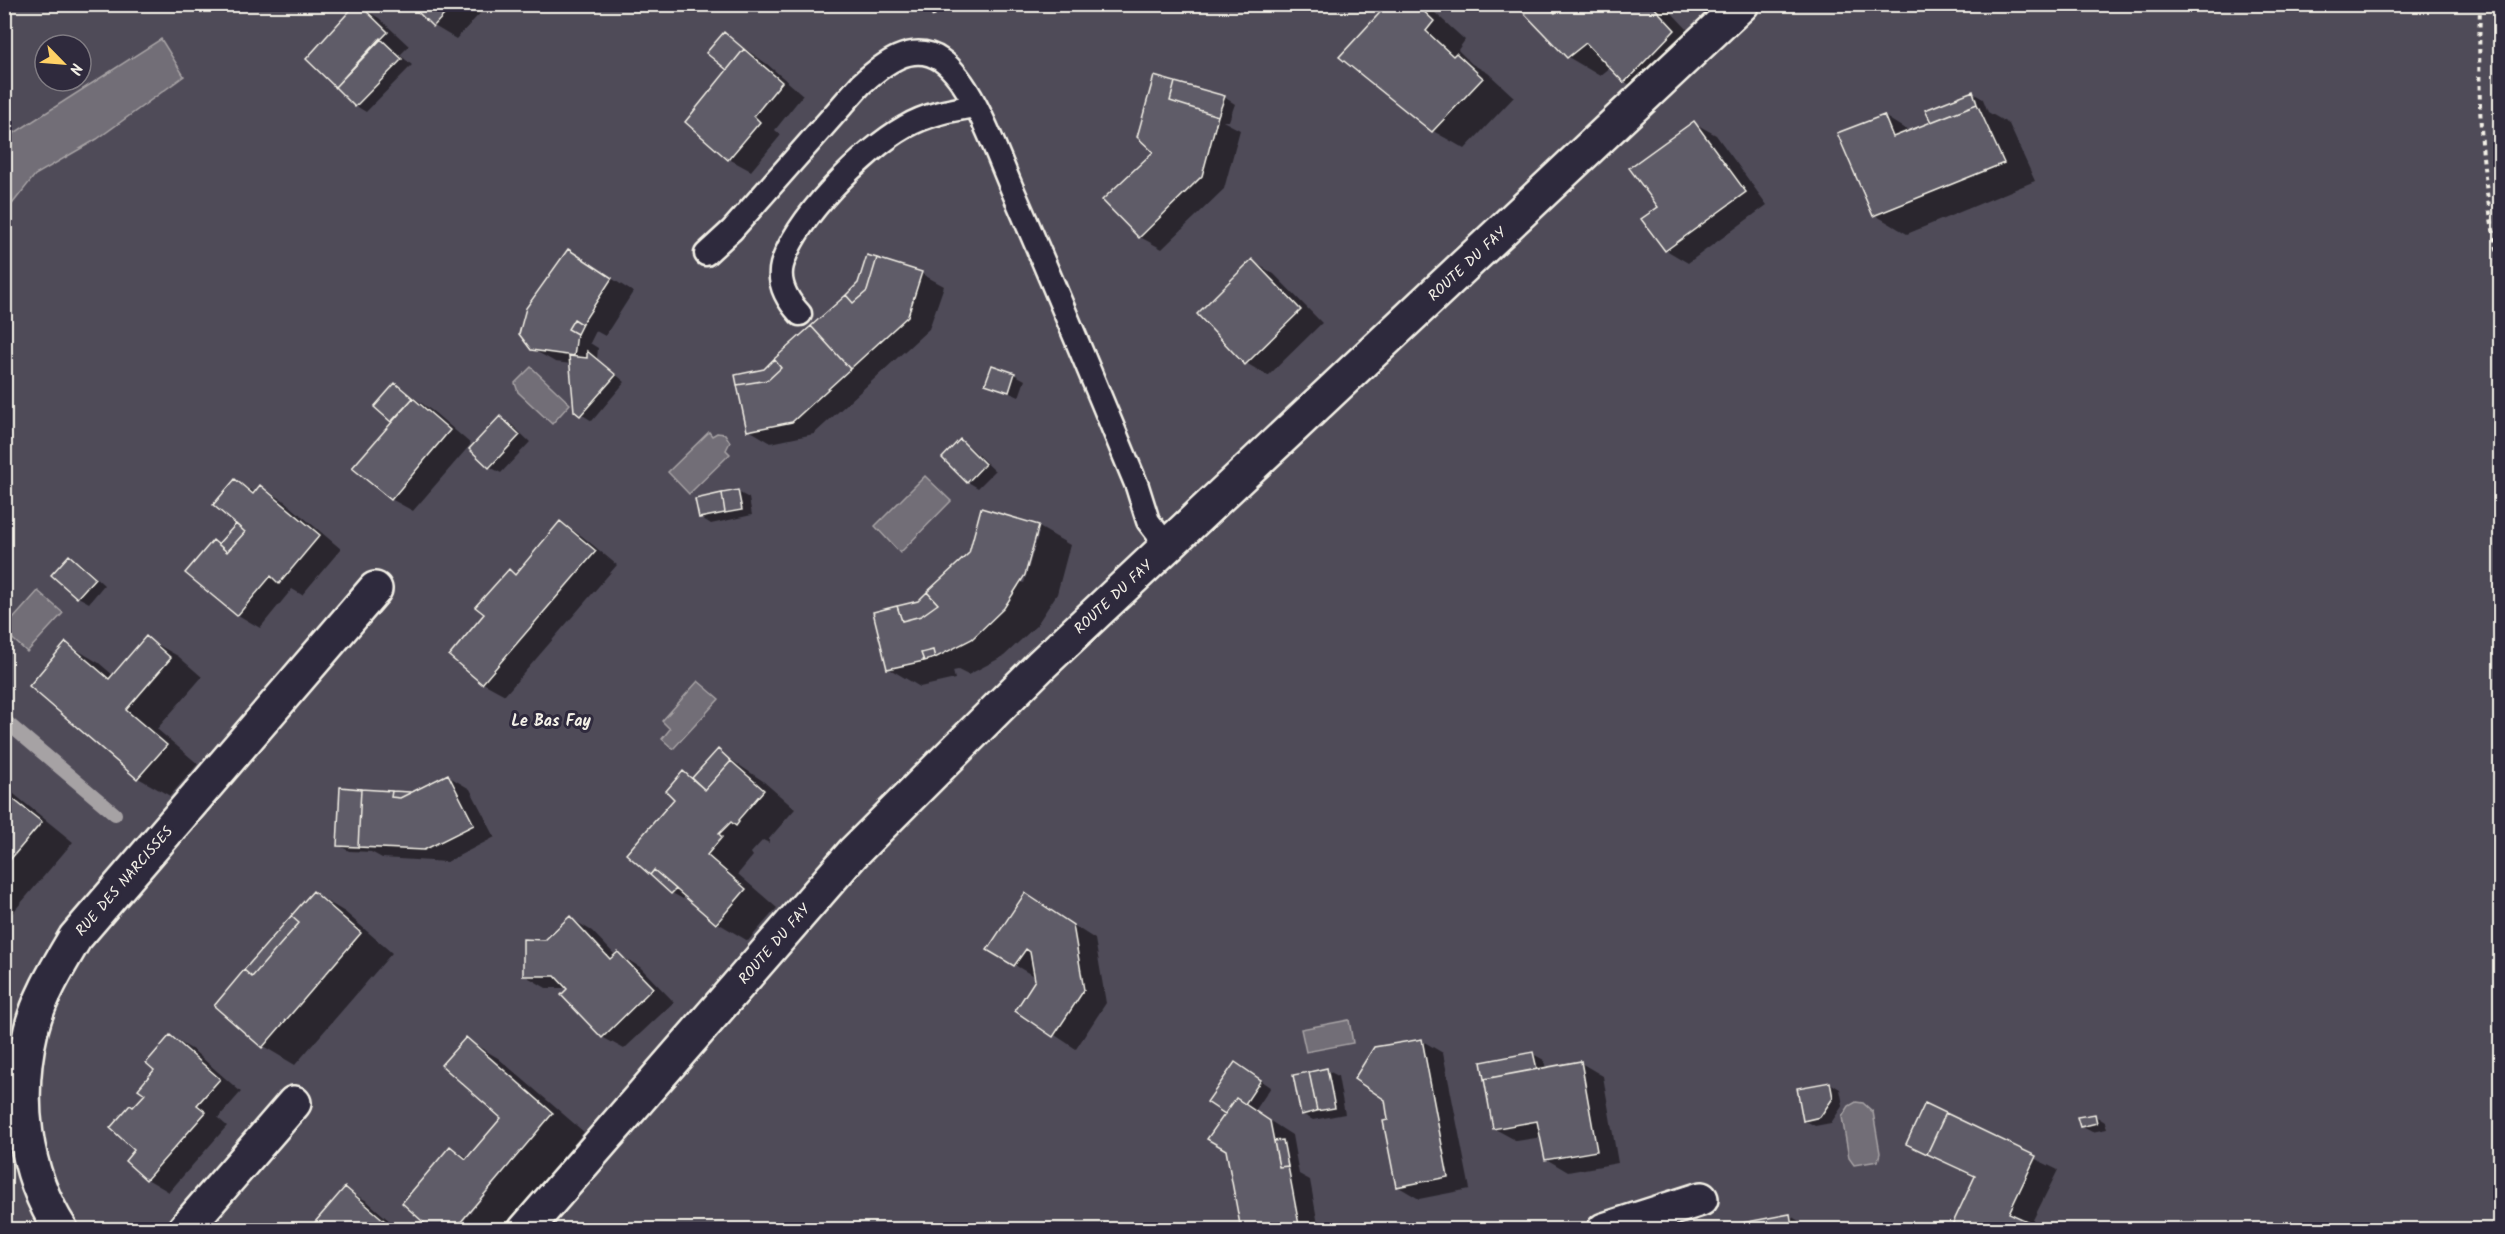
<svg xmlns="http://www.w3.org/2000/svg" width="2505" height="1234" font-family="Kalam,sans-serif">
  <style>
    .green { fill: #504b59; stroke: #a29ea0; stroke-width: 1.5; fill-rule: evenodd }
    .water { fill: #726e77; stroke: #a6a2a4; stroke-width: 1.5 }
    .shadow { fill: #0007; fill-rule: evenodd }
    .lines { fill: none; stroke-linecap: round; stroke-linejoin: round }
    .stream { stroke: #a6a2a4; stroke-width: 14 }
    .building { fill: #5f5c67; stroke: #f4f1e8; stroke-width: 1.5 }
    .lane-casing { stroke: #f4f1e8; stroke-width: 27 }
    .street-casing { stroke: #f4f1e8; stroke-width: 38 }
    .path { stroke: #f4f1e8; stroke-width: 4; stroke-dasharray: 4.5 4.5; stroke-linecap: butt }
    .lane { stroke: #2f2a3d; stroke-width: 22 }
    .street { stroke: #2f2a3d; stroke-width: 33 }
    .labels { text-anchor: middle; stroke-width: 6; stroke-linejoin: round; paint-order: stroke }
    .street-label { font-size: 15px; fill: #f4f1e8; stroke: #2f2a3d }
    .neighbourhood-label { font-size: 16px; font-weight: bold; fill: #f4f1e8; stroke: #2f2a3d }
  </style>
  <rect width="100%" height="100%" fill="#373244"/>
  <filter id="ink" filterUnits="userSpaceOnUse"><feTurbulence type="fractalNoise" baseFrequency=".0167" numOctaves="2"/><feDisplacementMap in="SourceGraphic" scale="12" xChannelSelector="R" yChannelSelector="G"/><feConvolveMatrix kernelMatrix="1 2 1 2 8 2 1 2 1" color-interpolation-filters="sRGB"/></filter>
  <g filter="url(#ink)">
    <path class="green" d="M5 5H2500V1229H5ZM45 45H81V81H45Z"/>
    <path class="water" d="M161 39 184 76 97 139 35 175 5 213V139Z
      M531 367 570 404 552 424 518 392 515 383Z
      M709 432 712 436 717 433 725 434 730 442 726 450 730 454 689 494 668 472Z
      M925 476 951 501 900 553 875 526Z
      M38 591 63 613 27 652 5 632V628Z
      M698 681 719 699 673 749 662 739 670 729 662 721Z
      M1349 1020 1353 1043 1306 1052 1301 1029Z
      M1856 1102 1863 1103 1873 1112 1880 1153 1878 1161 1854 1165 1849 1158 1842 1117 1849 1106Z"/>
    <path class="shadow" d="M424 4H489L456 39 434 26Z
      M1390 4H1422L1433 11 1465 40 1458 50 1472 64 1488 73 1514 97 1465 149 1433 131 1341 57Z
      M1531 4H1551L1561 10 1566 4H1681L1672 13 1706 49 1656 100 1625 82 1611 67 1600 76 1568 57Z
      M357 5 379 18 409 46 400 55 412 65 366 112 356 106Z
      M724 34 767 64 803 95 775 130 781 135 751 171 729 159 730 70 709 53Z
      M1973 93 1983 99 1988 112 2009 124 2035 181 1907 234 1875 215 1884 116 1910 132 1933 123 1927 111Z
      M1224 97 1235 104 1229 121H1223L1240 130 1224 189 1162 249 1140 237Z
      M1694 123 1716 135 1767 205 1688 263 1666 250 1660 208Z
      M569 251 633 292 605 336 596 331 590 343 598 348 597 359 625 382 592 421 581 414 571 364 555 362 532 349Z
      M868 256 922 274 944 286 929 329 814 434 771 443 749 430 765 370 859 284Z
      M1252 261 1274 274 1322 323 1268 376 1246 363Z
      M1014 374 1025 380 1019 397 987 383Z
      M396 384 435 413 471 444 413 511 391 499 394 422 376 407Z
      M500 418 511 424 530 442 501 473 490 467Z
      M960 441 971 448 995 471 978 488 968 482Z
      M236 481 256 493 261 487 283 500 341 549 302 595 292 589 260 628 238 615 187 572 213 542 219 545 238 524Z
      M738 492 749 498 752 515 711 524 700 517Z
      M982 510 1039 527 1070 545 1057 594 1036 626 1004 656 968 675 958 670 953 671 955 679 920 687 888 668 919 602 970 554ZM1036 532H1039L1024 583 1021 582Z
      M561 523 582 536 617 565 505 695 483 683 486 614 509 571 516 575Z
      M69 557 80 563 104 585 89 603 78 597 53 575Z
      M146 638 178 656 202 677 157 729 198 764 170 796 138 778 31 686 67 644 99 663 113 675Z
      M718 751 763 781 795 809 769 839V843L763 840 751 853 753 856 738 874 777 908 748 941 716 922 686 896 683 899 672 893 676 798 684 773 694 779Z
      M448 776 470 789 495 837 447 862 382 858 371 852 349 851 338 845 411 793Z
      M4 786 73 842 4 923Z
      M313 893 345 912 392 953 295 1065 263 1046Z
      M1026 895 1095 939 1106 1003 1076 1049 1017 1010 1037 978 989 950Z
      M570 918 592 931 616 956 618 954 640 967 674 1002 624 1049 602 1037 570 988H546L524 975 545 941Z
      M171 1037 193 1050 241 1092 218 1118 227 1126 169 1192 147 1179 127 1161 136 1149 134 1109 147 1094Z
      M466 1039 498 1058 584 1132 502 1230H456L501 1176H497L452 1230 451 1148 469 1158 503 1118Z
      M1421 1040 1443 1053 1470 1189 1419 1199 1397 1186 1390 1122Z
      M1533 1054 1544 1060 1546 1069 1581 1063 1603 1076 1618 1163 1568 1172 1546 1159 1542 1137 1517 1141 1495 1129 1483 1063Z
      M1236 1064 1271 1087 1255 1111 1292 1135 1299 1174 1310 1180 1319 1230H1242L1227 1149V1113Z
      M1327 1070 1338 1076 1345 1114 1313 1120 1302 1114Z
      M1830 1083 1840 1089 1843 1105 1831 1123 1815 1126 1804 1120Z
      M2094 1115 2105 1122 2107 1129 2092 1132 2081 1126Z
      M1948 1116 2058 1170 2031 1224 2041 1230H1963L1976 1178 1940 1160Z
      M345 1189 367 1201 400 1230H310Z
      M1789 1215 1814 1230H1713Z"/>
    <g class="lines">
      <path class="stream" d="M4 720 115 814"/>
    </g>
    <path class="building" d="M356 4H359L388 32 335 87 306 59Z
      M422 4H454L433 27 416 10Z
      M1388 4H1416L1434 21 1426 31 1453 56 1456 53 1483 78 1432 132 1339 57Z
      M1529 4H1547L1555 13 1564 4H1651L1675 30 1624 83 1586 43 1567 58 1522 11Z
      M724 32 744 49 727 70 706 53Z
      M380 38 402 59 355 107 335 87Z
      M744 49 782 82 754 116 760 122 728 160 685 122Z
      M1154 76 1175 82 1170 101 1218 116 1202 176 1139 238 1102 200 1153 152 1137 137Z
      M1175 82 1225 96 1218 116 1170 101Z
      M1973 91 1977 104 1931 122 1925 110Z
      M1977 104 2004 163 1873 216 1837 133 1884 115 1893 137Z
      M1694 121 1746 192 1665 251 1641 219 1658 207 1629 168Z
      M568 249 612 278 582 324 574 319 568 329 577 334 574 356 531 350 519 334 526 308Z
      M867 255 877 258 867 291 853 303 846 295 858 283Z
      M877 258 922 272 908 316 850 369 811 326 846 295 853 303 867 291Z
      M1252 259 1301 310 1245 365 1197 314Z
      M574 319 582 324 577 334 568 329Z
      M811 326 850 369 792 422 747 431 737 385 768 380 781 368 774 359Z
      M587 351 616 375 580 416 574 411 569 356 587 358Z
      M774 359 781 368 768 380 737 385 735 375 764 369Z
      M992 365 1015 373 1009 392 985 384Z
      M395 383 413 398 391 422 374 407Z
      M413 398 450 430 391 500 352 468Z
      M500 416 520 435 489 468 469 449Z
      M960 439 985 464 967 483 942 458Z
      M235 479 253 494 260 485 320 535 279 584 271 576 237 616 185 573 213 540 227 552 245 532 213 505Z
      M738 490 742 510 725 513 722 493Z
      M722 493 725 513 699 518 695 499Z
      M981 508 1039 525 1025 575 1004 608 972 639 935 658 933 650 921 653 924 661 887 669 873 612 897 606 902 621 921 616 938 604 927 592 969 553Z
      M560 521 596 551 482 684 449 656 484 614 475 607 509 569 515 575Z
      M236 524 245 532 227 552 218 544Z
      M69 555 95 578 77 598 51 575Z
      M927 592 938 604 921 616 902 621 897 606 918 601Z
      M146 636 171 658 126 710 167 745 137 779 29 686 66 642 109 679Z
      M933 650 935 658 924 661 921 653Z
      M718 749 731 761 705 790 692 778Z
      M731 761 764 790 738 820 739 822 736 826 731 822 719 834 722 837 707 855 746 889 716 924 654 870 650 875 626 854 674 799 666 791 683 771 705 790Z
      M448 774 474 825 424 850 358 847 361 789 392 791 391 797 400 798Z
      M340 787 361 789 358 847 337 846Z
      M392 791 412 792 400 798 391 797Z
      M4 792 42 822 4 867Z
      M654 870 676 889 671 894 650 875Z
      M313 891 361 933 262 1048 214 1006 244 970 252 977 299 923 291 916Z
      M1025 893 1073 925 1084 990 1053 1037 1015 1011 1035 980 1030 952 1026 949 1014 966 987 950Z
      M291 916 299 923 252 977 244 970Z
      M570 916 610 959 618 952 653 988 602 1038 561 995 567 989 555 976H523V939L545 940Z
      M170 1035 220 1079 197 1105 206 1112 146 1180 125 1161 134 1150 110 1128 130 1105 133 1107 145 1094 138 1089 154 1070 146 1063Z
      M466 1037 553 1113 454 1230H432L402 1203 450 1146 466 1159 501 1118 441 1065Z
      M1422 1039 1448 1177 1396 1187 1383 1121 1388 1120 1385 1100 1354 1079 1374 1047Z
      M1533 1052 1537 1069 1484 1079 1481 1062Z
      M1581 1061 1597 1151 1545 1160 1537 1121 1493 1129 1484 1079Z
      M1235 1062 1261 1080 1245 1104 1236 1098 1225 1114 1207 1102Z
      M1327 1068 1335 1108 1317 1111 1309 1072Z
      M1309 1072 1317 1111 1301 1115 1293 1075Z
      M1830 1082 1833 1098 1820 1117 1803 1121 1797 1088Z
      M1236 1098 1270 1121 1279 1167 1288 1166 1300 1230H1241L1226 1150 1207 1139Z
      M1925 1103 1946 1113 1927 1154 1906 1144Z
      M1946 1113 2036 1156 2009 1213 2038 1226 2036 1230H1962L1952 1225 1975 1176 1927 1154Z
      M2095 1114 2097 1123 2080 1127 2077 1117Z
      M1283 1140 1288 1166 1279 1167 1274 1141Z
      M345 1187 385 1221 378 1230H318L321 1227 315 1222Z
      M1790 1214 1793 1230H1705Z"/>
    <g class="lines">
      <g class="lane-casing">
        <path id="lane" d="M706 254 732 230 861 84C882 65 912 40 941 60 973 82 997 155 1013 191 1056 289 1096 387 1137 486L1148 521 1167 546
          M800 314C788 301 777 284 782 265 795 219 864 150 905 127 927 114 951 110 975 106"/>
      </g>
      <g class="street-casing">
        <path id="street" d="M61 1230C23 1171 15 1097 31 1030 39 997 58 967 75 938L375 589
          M184 1230 294 1103
          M525 1230 853 853 1042 664 1742 4
          M1604 1230 1701 1199"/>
      </g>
      <path class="path" d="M930 4 935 21
        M2480 4C2478 90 2479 178 2500 261"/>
      <use href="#lane" class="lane"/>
      <use href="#street" class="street"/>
    </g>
  </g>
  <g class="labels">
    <g class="street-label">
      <text transform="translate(1467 264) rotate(-43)" y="5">ROUTE DU FAY</text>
      <text transform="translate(1113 597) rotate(-43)" y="5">ROUTE DU FAY</text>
      <text transform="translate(124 881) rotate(-49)" y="5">RUE DES NARCISSES</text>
      <text transform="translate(774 944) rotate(-49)" y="5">ROUTE DU FAY</text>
    </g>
    <g class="neighbourhood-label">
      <text x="551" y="726">Le Bas Fay</text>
    </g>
  </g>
  <rect width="2505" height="1234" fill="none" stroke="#2f2a3d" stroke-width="24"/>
  <rect x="12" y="12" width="2481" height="1210" fill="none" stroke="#f4f1e8" stroke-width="2" filter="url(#ink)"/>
  <g transform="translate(63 63) rotate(115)"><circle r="28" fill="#2f2a3d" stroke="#7e7a81" stroke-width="1.5"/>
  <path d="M0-4.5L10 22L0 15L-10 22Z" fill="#ffd166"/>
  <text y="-9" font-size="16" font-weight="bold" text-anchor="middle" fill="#f4f1e8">N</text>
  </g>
</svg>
